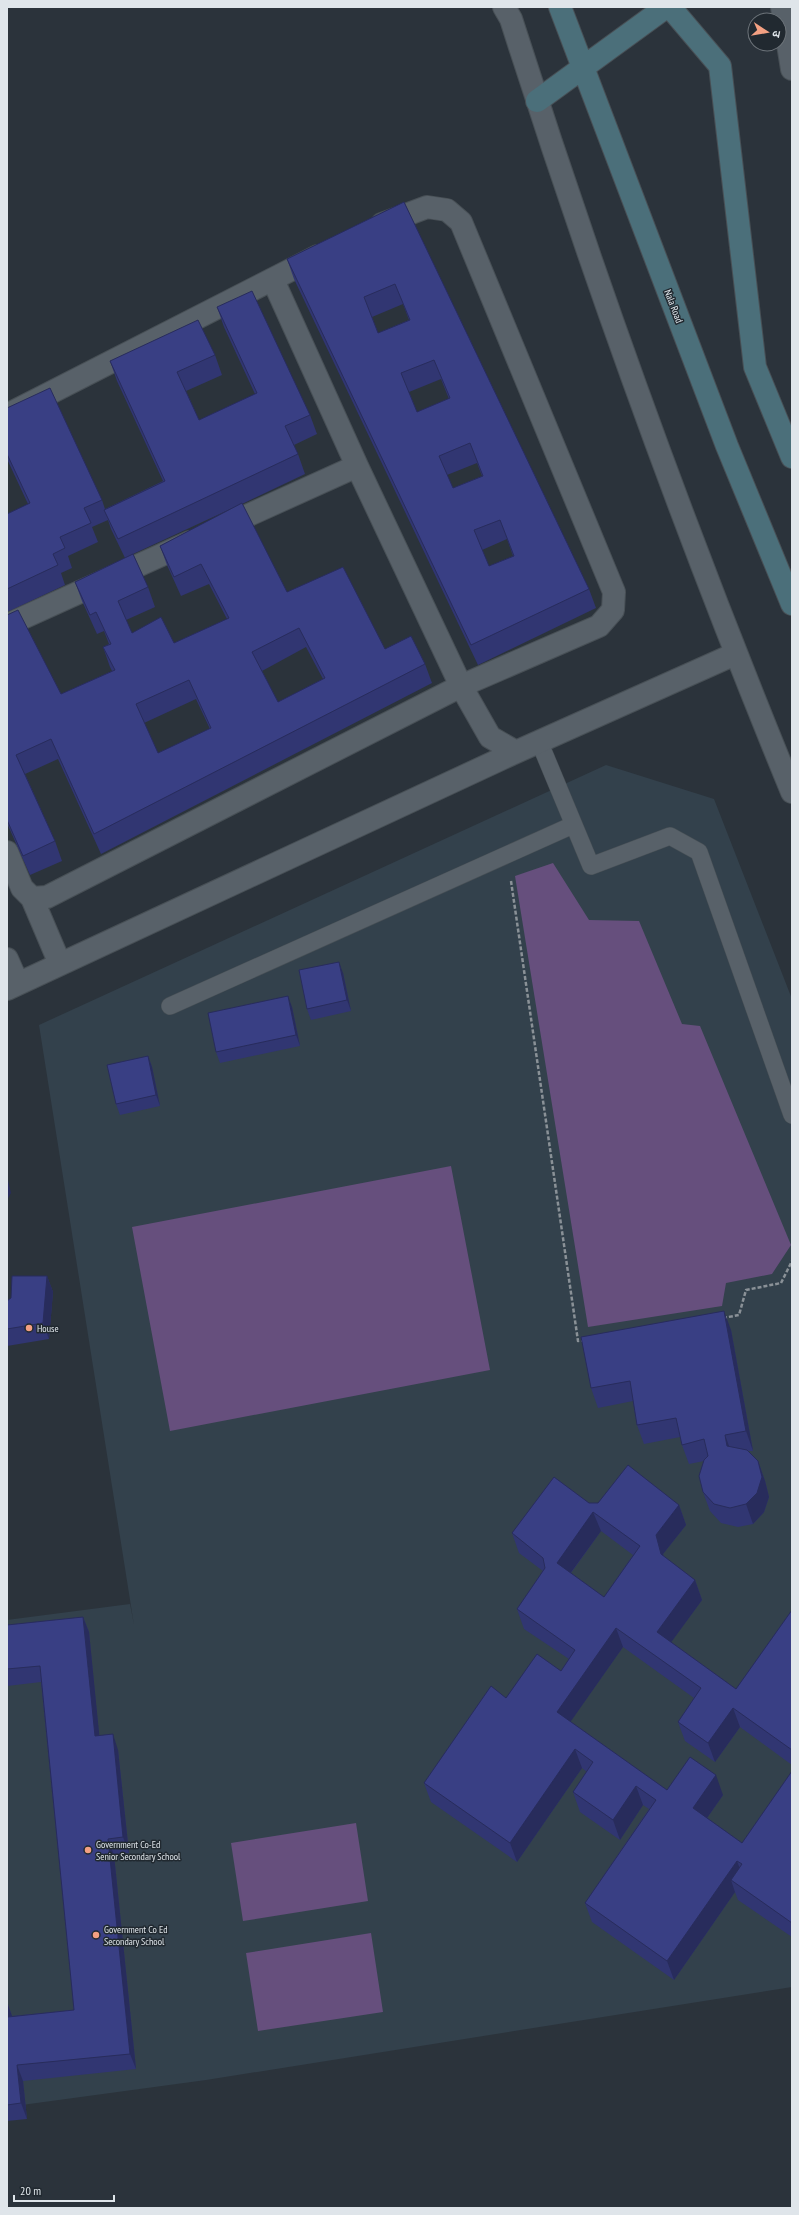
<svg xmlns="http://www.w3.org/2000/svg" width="799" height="2215" font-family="'PT Sans Narrow','Noto Sans Devanagari',sans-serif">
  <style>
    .built { fill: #33414c }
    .green { fill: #664f7d }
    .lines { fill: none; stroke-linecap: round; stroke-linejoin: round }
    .service-casing { stroke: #485056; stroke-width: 18 }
    .minor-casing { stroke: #485056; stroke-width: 24 }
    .secondary-casing { stroke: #485056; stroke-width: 24 }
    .path { stroke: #8a9197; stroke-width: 2.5; stroke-dasharray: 4 2; stroke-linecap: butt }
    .service { stroke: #586169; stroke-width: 17 }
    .minor { stroke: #586169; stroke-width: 22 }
    .secondary { stroke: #4b6f7a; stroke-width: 22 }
    .wall { fill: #313672; fill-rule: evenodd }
    .shaded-wall { fill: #282c5c }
    .building { fill: #393f84; stroke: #282c5c; fill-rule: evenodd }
    .poi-dot { fill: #f3a082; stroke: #212930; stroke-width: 1.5 }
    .labels { text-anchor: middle; stroke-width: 3; stroke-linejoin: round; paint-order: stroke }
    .street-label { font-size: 10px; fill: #dfe5ea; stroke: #212930 }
    .poi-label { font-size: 10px; fill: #dfe5ea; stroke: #212930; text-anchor: start }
  </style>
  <rect width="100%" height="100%" fill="#2b333b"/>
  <path class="built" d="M606 765 714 799 792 999V1987L206 2080 7 2107V1620L130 1604 134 1625 39 1025Z"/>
  <path class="green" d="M553 863 589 920 639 921 682 1024 700 1026 791 1245 772 1274 726 1283 722 1306 588 1327 515 876Z
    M451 1166 490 1370 170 1431 132 1227Z
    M356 1823 368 1901 243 1921 231 1843Z
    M371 1933 383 2012 258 2031 246 1953Z"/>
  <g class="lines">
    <g class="service-casing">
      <path id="service" d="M539 741 591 866 670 836 699 852 792 1115
        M170 1006 573 825"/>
    </g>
    <g class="minor-casing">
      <path id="minor" d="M504 7 511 19C594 280 688 539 792 792
        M782 7 792 69
        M273 280 357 466 461 686 490 737 516 752
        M7 415 318 256
        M220 528 357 466
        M7 625 190 542
        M7 852 22 888 32 898 47 897 461 686 599 626 613 610 614 592 461 222 447 210 427 207 382 224
        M32 898 60 964
        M7 959 18 984
        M7 989 516 752 735 654"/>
    </g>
    <g class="secondary-casing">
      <path id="secondary" d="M560 7 727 446 792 604
        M670 7 720 66 755 367 792 457
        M537 101 666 7"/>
    </g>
    <path class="path" d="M511 881 578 1341 584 1340
      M723 1318 739 1315 746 1290 781 1283 792 1261"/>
    <use href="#service" class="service"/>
    <use href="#minor" class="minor"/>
    <use href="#secondary" class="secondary"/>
  </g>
  <path class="wall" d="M404 202 589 589 596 608 478 665 294 279 287 259ZM403 304 409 320 378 333 372 317ZM441 379 449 399 417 412 409 392ZM477 463 482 476 453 488 447 475ZM507 539 513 556 489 566 482 550Z
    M217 307 310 415 317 434 294 445 298 454 305 474 242 504 287 592 385 649 425 664 432 683 101 854 58 759 25 774 55 841 62 861 30 875 7 823V615L61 694 112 671 110 667 103 647 109 644 104 631 97 634 82 601 75 582 125 558 111 529 108 520 92 527 98 542 68 556 72 568 61 573 65 585 7 612V514L28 504 7 459V408L102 500 105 509 163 481 117 381 110 361 215 355 222 375 186 391 199 420 255 394 224 327ZM237 506 160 546 167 565 181 596 209 584 227 619 174 643 132 633 126 620 155 607 148 587 133 554ZM306 647 323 679 278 702 262 671ZM196 699 210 729 158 753 144 723Z
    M343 973 351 1011 311 1020 307 1009Z
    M292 1007 300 1046 220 1063 216 1052Z
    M148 1056 152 1067 160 1106 120 1115 116 1104Z
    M47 1276 53 1292 49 1339 7 1346V1301Z
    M731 1330 753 1451H748L758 1461 765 1481 769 1497 764 1512 753 1524 738 1527 721 1523 710 1511 703 1492 704 1461 689 1464 682 1445 680 1437 644 1444 637 1425 633 1401 598 1408 591 1388Z
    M589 1503 679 1505 686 1525 663 1554 664 1557 695 1580 702 1600 671 1642 736 1689 792 1610V1765L740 1727 715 1762 685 1741 678 1722 694 1698 623 1647 570 1722 667 1790 723 1795 707 1818 742 1843 792 1771V1937L738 1900 735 1892 674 1980 592 1922 585 1903 649 1809 643 1805 620 1840 580 1812 573 1792 587 1772 582 1768 517 1862 431 1802 424 1783 506 1698 561 1671 569 1659 524 1629 517 1609 543 1571 519 1553 512 1533ZM601 1531 633 1555 604 1597 571 1573Z
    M83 1617 89 1632 99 1736 118 1750 129 1853 114 1855 136 2069 23 2081 27 2119 7 2121V2002L12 2016 74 2010 41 1682 7 1686V1625Z"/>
  <path class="shaded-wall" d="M339 962 343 973 351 1011 347 1000Z
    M288 996 292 1007 300 1046 296 1035Z
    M148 1056 152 1067 160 1106 156 1095Z
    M7 1176 11 1193 7 1200Z
    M47 1276 53 1292 49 1339 43 1323Z
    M724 1311 731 1330 753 1451 746 1431Z
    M725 1435 732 1454 727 1446Z
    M758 1461 765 1481 769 1497 764 1512 753 1524 746 1504Z
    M679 1505 686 1525 663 1554 668 1574 661 1554 656 1535Z
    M593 1512 601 1531 564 1582 557 1563Z
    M695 1580 702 1600 664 1652 657 1632Z
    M83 1617 89 1632 101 1752 95 1736Z
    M616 1628 623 1647 564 1731 557 1712Z
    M733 1708 740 1727 715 1762 708 1743Z
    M113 1734 118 1750 129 1853 123 1837Z
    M575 1749 582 1768 517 1862 510 1843Z
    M716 1775 723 1795 700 1828 693 1808Z
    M636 1786 643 1805 620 1840 613 1820Z
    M108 1839 114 1855 136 2069 130 2054Z
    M737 1861 744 1880H731L735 1892 674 1980 667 1961Z
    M7 2002 12 2016 8 2017Z
    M17 2065 23 2081 27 2119 21 2103Z"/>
  <path class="building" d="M404 202 589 589 471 645 287 259ZM395 284 410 320 378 333 364 297ZM434 360 450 398 417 412 401 373ZM470 443 483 476 453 488 439 456ZM500 520 514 556 489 566 474 530Z
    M252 291 310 415 285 426 298 454 118 539 104 510 165 481 110 361 198 320 215 355 177 372 199 420 257 393 217 307Z
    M50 388 102 500 84 508 91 523 60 537 65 548 53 554 58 565 7 589V514L30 503 7 454V408Z
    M242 503 287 592 343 567 385 649 411 636 425 664 94 834 51 739 16 755 55 841 23 856 7 820V615L18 610 61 694 115 670 103 647 111 644 96 612 90 615 75 582 133 554 148 587 118 601 132 633 161 617 174 643 229 618 201 564 174 577 160 546ZM299 628 325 678 278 702 252 652ZM189 680 211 728 158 753 136 704Z
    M339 962 347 1000 307 1009 299 970Z
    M288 996 296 1035 216 1052 208 1013Z
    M148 1056 156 1095 116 1104 107 1065Z
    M12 1276H47L43 1323 7 1329V1301L11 1298Z
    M724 1311 746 1431 725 1435 727 1446 747 1450 758 1461 762 1477 757 1493 746 1504 730 1508 714 1504 703 1492 699 1476 704 1460 708 1456 704 1439 682 1445 676 1418 637 1425 630 1381 591 1388 581 1337Z
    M628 1465 679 1505 656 1535 661 1554 695 1580 657 1632 736 1689 792 1610V1750L733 1708 708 1743 678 1722 701 1688 616 1628 557 1712 667 1790 690 1757 716 1775 693 1808 742 1843 792 1771V1923L731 1880 742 1864 737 1861 667 1961 585 1903 656 1800 636 1786 613 1820 573 1792 593 1762 575 1749 510 1843 424 1783 491 1686 506 1698 537 1654 561 1671 575 1650 517 1609 545 1568 543 1558 512 1533 554 1477 589 1503H598ZM593 1512 640 1546 604 1597 557 1563Z
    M83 1617 95 1736 113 1734 123 1837 108 1839 130 2054 17 2065 21 2103 7 2105V2007L8 2017 74 2010 40 1666 7 1669V1625Z"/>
  <g class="poi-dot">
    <circle cx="29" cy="1328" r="4"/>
    <circle cx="88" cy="1850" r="4"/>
    <circle cx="96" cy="1935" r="4"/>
  </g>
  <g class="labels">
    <g class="street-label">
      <text transform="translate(674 306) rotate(69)" y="4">Nala Road</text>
    </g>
    <g class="poi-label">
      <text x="37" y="1332">House</text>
      <text x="96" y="1848">Government Co-Ed<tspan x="96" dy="12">Senior Secondary School</tspan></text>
      <text x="104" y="1933">Government Co Ed<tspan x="104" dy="12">Secondary School</tspan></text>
    </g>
  </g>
  <rect width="799" height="2215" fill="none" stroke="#dfe5ea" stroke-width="16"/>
  <g transform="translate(767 32) rotate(102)"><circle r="19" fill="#212930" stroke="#6d747a"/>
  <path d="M0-3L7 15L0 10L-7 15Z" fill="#f3a082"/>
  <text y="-6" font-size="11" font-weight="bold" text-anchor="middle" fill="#dfe5ea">उ</text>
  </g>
  <path d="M14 2195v6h100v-6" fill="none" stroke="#dfe5ea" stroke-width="2"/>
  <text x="20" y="2195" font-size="12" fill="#dfe5ea" stroke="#212930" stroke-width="3" paint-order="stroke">20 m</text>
</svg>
